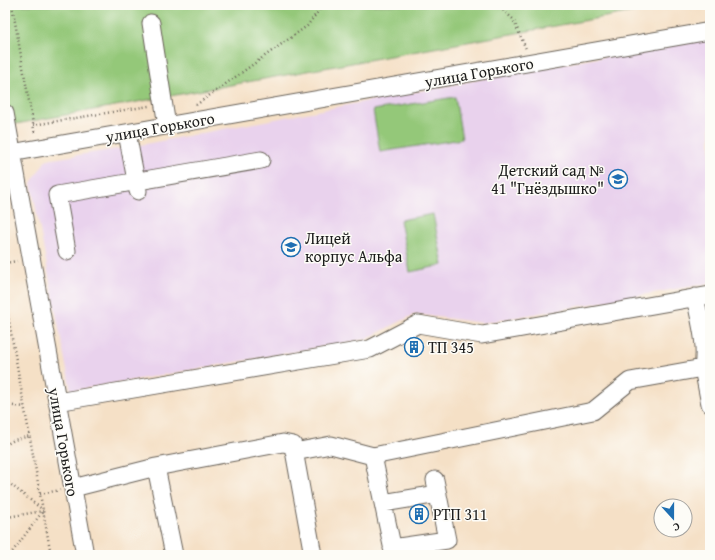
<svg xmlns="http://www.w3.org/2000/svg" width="715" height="560" font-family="'Gentium Book Plus',serif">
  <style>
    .built { fill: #e9d2ed }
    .green { fill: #94c879; stroke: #58724a }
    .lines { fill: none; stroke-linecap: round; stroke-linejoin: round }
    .minor-casing { stroke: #686158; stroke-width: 19 }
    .path { stroke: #686158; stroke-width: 2.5; stroke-dasharray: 1 3; stroke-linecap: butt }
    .minor { stroke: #fff; stroke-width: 17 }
    .labels { text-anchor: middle; stroke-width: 3; stroke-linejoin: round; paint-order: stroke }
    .street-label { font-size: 16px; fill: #1c1c1c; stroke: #fdfcf7 }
    .poi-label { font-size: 16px; fill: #1c1c1c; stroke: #fdfcf7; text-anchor: start }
  </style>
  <rect width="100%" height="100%" fill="#fdfcf7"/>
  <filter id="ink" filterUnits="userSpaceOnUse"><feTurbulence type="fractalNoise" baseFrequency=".025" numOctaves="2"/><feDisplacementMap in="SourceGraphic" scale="8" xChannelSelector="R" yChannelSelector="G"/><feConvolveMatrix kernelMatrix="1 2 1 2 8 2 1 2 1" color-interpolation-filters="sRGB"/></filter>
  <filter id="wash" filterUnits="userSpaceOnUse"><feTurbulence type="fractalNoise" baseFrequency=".012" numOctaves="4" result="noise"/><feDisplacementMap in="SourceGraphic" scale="16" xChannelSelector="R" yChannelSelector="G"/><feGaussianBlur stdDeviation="0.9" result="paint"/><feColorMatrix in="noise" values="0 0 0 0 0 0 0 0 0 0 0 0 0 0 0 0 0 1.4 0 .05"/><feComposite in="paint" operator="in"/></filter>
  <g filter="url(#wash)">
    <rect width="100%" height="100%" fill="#f5e0c6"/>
    <path class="built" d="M710 38V283L483 323 415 314 366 339 71 391 31 183 46 160 130 147 508 74Z"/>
    <path class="green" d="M5 5H671L5 126Z
      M455 97 462 139 380 152 373 110Z
      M433 214 443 265 410 272 400 220Z"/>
  </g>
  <g filter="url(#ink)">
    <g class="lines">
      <g class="minor-casing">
        <path id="minor" d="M151 23 167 126
          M5 113 85 555
          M127 133 138 191
          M5 154 710 31
          M67 251 57 195 261 160
          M695 297C700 321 707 344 703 368
          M57 402 370 349 418 324 482 335 710 295
          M294 452 331 445 373 456 394 555
          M373 456 593 411 630 381 703 368 710 404
          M156 467 174 555
          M73 488 156 467 283 443 293 445 313 555
          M383 503 438 494
          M392 548 447 540 435 480"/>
      </g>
      <path class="path" d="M12 5 35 135
        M497 5 513 19 526 49
        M196 105 307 26 323 5
        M33 125 149 106
        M5 263 17 261
        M5 299 51 555
        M5 405 25 407
        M5 445 14 440 30 436
        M5 480 43 510
        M40 494 60 490
        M7 517 43 511
        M10 555 43 511"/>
      <use href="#minor" class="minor"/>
    </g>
  </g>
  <defs>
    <g id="school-ring" transform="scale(1)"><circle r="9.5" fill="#fdfcf7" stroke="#1f6fb2" stroke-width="1.5"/><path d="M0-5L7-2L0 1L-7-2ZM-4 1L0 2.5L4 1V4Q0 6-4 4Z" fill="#1f6fb2"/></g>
    <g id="building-ring" transform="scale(1)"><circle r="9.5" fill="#fdfcf7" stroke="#1f6fb2" stroke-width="1.5"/><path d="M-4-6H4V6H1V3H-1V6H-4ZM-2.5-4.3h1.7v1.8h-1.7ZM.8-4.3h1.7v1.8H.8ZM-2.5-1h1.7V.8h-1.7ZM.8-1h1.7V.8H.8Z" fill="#1f6fb2"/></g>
  </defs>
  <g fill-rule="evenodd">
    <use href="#school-ring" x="618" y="179"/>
    <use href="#school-ring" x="291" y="247"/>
    <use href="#building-ring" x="414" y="347"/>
    <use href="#building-ring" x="419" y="514"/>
  </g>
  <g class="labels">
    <g class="street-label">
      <text transform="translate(479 72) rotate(-10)" y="6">улица Горького</text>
      <text transform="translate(160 127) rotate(-10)" y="6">улица Горького</text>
      <text transform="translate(64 442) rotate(80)" y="6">улица Горького</text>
    </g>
    <g class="poi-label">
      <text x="604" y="176" text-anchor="end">Детский сад №<tspan x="604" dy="18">41 "Гнёздышко"</tspan></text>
      <text x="305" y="244">Лицей<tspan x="305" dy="18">корпус Альфа</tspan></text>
      <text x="428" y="353">ТП 345</text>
      <text x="433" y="520">РТП 311</text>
    </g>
  </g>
  <rect width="715" height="560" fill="none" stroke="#fdfcf7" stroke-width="20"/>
  <g transform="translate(673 518) rotate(159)"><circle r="19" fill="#fdfcf7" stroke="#a3a29f"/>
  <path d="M0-3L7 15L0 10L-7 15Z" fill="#1f6fb2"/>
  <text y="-6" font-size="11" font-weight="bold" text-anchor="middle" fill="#1c1c1c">С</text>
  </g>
</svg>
